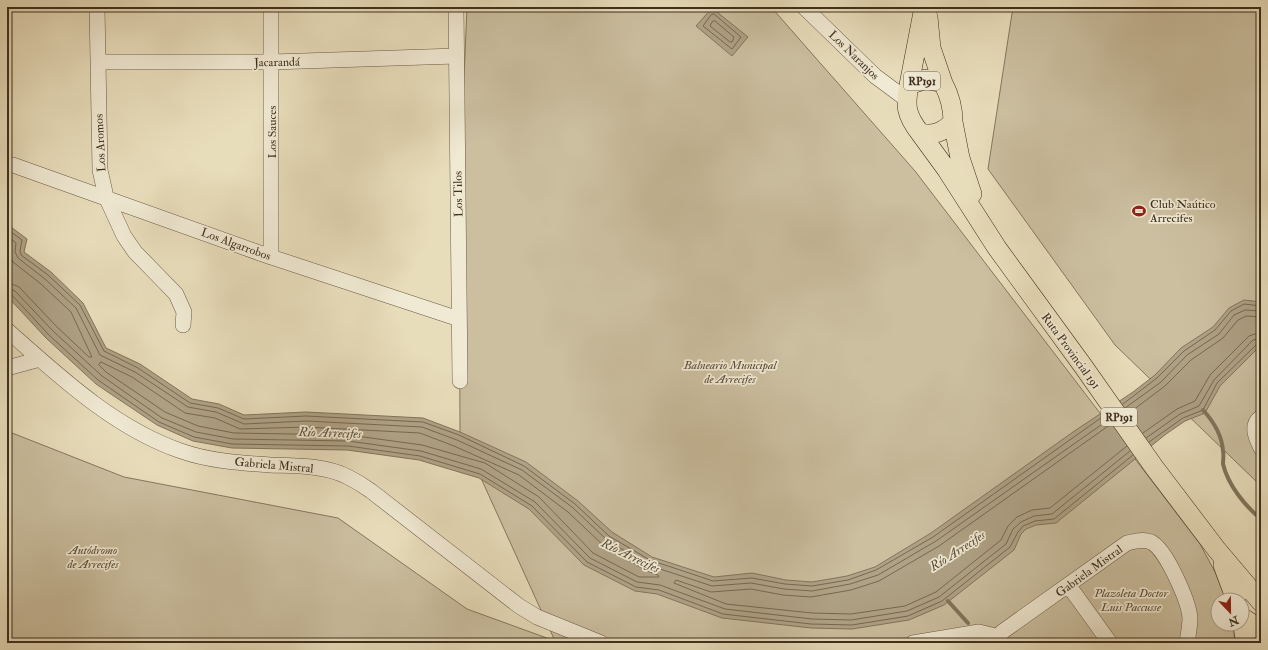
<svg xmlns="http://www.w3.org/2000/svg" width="1268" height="650" font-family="'IM FELL Double Pica',serif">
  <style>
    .green { fill: #cbbfa0; stroke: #85775f }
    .water { fill: #afa286; stroke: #82745c }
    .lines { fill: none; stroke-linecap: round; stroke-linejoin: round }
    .shore { stroke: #776852; stroke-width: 1 }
    .stream { stroke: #82745c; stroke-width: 4 }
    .minor-casing { stroke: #695a45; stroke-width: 16 }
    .major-casing { stroke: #3f2f1e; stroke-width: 20 }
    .minor { stroke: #f0e9d3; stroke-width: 15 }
    .major { stroke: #e8ddbb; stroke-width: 19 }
    .labels { text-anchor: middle; stroke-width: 3.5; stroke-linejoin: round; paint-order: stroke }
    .shield { fill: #f0e9d3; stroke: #746754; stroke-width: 1 }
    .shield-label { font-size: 11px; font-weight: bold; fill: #3f2f1e }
    .street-label { font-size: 12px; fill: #3f2f1e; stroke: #f0e9d3 }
    .poi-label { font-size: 12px; fill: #3f2f1e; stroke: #f0e9d3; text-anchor: start }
    .park-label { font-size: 12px; font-style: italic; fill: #5b4c38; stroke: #f0e9d3 }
    .water-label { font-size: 13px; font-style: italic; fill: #5b4c38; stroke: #f0e9d3 }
  </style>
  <rect width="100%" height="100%" fill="#e8ddbb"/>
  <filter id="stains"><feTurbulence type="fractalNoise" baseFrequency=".005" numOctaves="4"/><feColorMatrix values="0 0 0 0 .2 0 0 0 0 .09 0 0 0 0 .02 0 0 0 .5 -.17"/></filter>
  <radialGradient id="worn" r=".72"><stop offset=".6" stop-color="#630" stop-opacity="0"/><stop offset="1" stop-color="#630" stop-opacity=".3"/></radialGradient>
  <path class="green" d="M467 7H771L915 171 1200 544 1215 572 1226 600H1218V624H1233L1235 643H7V431L124 477 338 518 467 609 555 641 460 432 459 198Z
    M1013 7H1261V486L1115 345 988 169Z"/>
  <path class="water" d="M712 8 748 37 732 56 696 26Z
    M7 224 27 239 24 252 51 272 83 303 106 348 140 364 192 399 219 404 244 415 306 412 423 418 460 432 526 462 578 501 612 532 652 557 714 577 752 573 786 580 812 582 847 576 875 567 931 533 1073 432 1133 392 1155 375 1181 348 1213 327 1229 308 1244 300 1261 302V345L1220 386 1205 413 1185 421 1166 434 1056 523 1036 525 1026 529 1021 534 1014 550 944 605 909 620 852 629 811 628 722 618 657 594 635 591 584 565 529 509 479 478 419 460 347 450 232 448 193 441 157 425 96 384 46 338 7 296Z"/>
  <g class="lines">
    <path class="shore" d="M714 14 741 37 732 49 703 26 711 15Z
      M715 21 734 37 732 42H730L710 26 712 22Z
      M7 229 22 240 20 251 21 255 48 275 80 305 104 351 138 368 190 403 218 408 244 419 306 416 423 422 459 435 524 466 575 504 609 536 650 560 713 581 752 578 785 584 812 586 848 580 876 570 933 537 1105 415
      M7 235 16 243 15 252 18 258 45 279 76 308 100 355 135 372 188 407 216 412 244 424 306 421 422 427 457 440 522 470 572 507 607 540 648 565 712 586 751 583 784 589 812 591 850 584 878 575 936 541 1108 420
      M7 243 10 245 9 254 13 262 41 284 71 312 92 357H89L57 327 19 287 7 282
      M7 288 15 291 53 331 102 376 162 418 196 432 233 439 348 441 421 451 481 469 535 502 590 558 637 582 660 585 725 609 812 619 851 620 907 611 939 597 1006 544 1013 529 1021 522 1034 516 1052 514 1130 451
      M7 293 11 294 49 335 98 380 159 422 194 437 232 444 348 446 420 456 480 474 532 506 587 562 636 587 659 590 723 614 811 624 852 625 908 616 942 601 1010 547 1018 532 1023 526 1035 521 1054 519 1133 455
      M101 362 132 377 185 413 215 418 240 429 306 427 420 433 454 446 519 475 568 512 603 545 645 570 658 575 659 577H639L593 553 539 497 485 463 422 445 349 435 234 433 198 426 165 412 106 372 99 365Z
      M1123 404 1157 378 1184 351 1215 330 1231 311 1244 304 1261 306
      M1125 408 1161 382 1187 355 1219 334 1234 315 1245 310 1261 311
      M1129 413 1165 386 1191 360 1223 338 1238 320 1246 316 1261 317
      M1111 424 939 546 879 581 851 590 811 597 783 595 751 589 711 592 676 580 674 583 726 604 812 613 851 614 905 606 936 592 1001 540 1008 526 1017 517 1032 510 1050 508 1127 446
      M1143 433 1177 409 1195 401 1210 375 1249 336 1261 332
      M1146 438 1180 414 1199 406 1214 380 1253 340 1261 338
      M1149 442 1183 418 1203 410 1217 383 1257 344 1261 343"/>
    <path class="stream" d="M1203 410C1214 422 1222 435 1223 451 1224 455 1223 460 1223 464 1228 485 1245 506 1261 519
      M948 601 968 623
      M986 642 987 643"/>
    <g class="minor-casing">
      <path id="minor" d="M97 7 100 170 106 197 124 236 135 252 176 294 184 312 183 325
        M271 7V257
        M456 7 460 381
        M804 7 875 76 906 99
        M98 62H272L456 56
        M13 165 271 257 459 319
        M7 330C59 376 114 428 181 451 209 461 241 463 270 465 296 466 325 465 348 477 356 481 364 486 371 491L519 606 537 617 601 643
        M7 368 40 359
        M1261 417C1250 425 1256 438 1261 448
        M1069 586 1110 643
        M913 643 979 632 999 637
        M999 643V637L1002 632 1127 543C1135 541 1144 539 1151 542 1166 549 1189 602 1190 618 1190 626 1188 635 1187 643"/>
    </g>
    <g class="major-casing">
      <path id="major" d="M928 17 931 48 943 83
        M926 79 943 83C950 96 953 107 953 122 943 132 934 136 920 133 906 115 905 106 909 85Z
        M909 85 924 7
        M953 122 960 158 972 194
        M920 133 947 170 997 248 1083 366 1154 467 1217 550 1261 602
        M1223 565 1236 600
        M1242 617 1261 630
        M1242 621 1246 643"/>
    </g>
    <use href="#minor" class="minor"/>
    <use href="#major" class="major"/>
  </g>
  <defs>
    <g id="stadium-bare" transform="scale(1.08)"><path d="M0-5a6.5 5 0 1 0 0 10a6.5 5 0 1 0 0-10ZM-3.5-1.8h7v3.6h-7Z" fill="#8f2418" stroke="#f0e9d3" stroke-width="2.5" paint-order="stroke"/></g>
  </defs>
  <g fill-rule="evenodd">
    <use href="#stadium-bare" x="1139" y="211"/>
  </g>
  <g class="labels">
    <g class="shield">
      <rect x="904" y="72" width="36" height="18" rx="3"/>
      <rect x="1101" y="408" width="36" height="18" rx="3"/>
    </g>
    <g class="shield-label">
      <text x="922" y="85">RP191</text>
      <text x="1119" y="421">RP191</text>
    </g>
    <g class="street-label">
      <text transform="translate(854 55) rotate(44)" y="4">Los Naranjos</text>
      <text transform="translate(277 62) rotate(-1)" y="4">Jacarandá</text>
      <text transform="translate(272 132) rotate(-90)" y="4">Los Sauces</text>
      <text transform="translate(100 143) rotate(-93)" y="4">Los Aromos</text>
      <text transform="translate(458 194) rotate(-91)" y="4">Los Tilos</text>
      <text transform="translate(236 244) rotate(20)" y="4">Los Algarrobos</text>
      <text transform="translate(1071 351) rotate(54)" y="4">Ruta Provincial 191</text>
      <text transform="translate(274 465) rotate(5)" y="4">Gabriela Mistral</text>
      <text transform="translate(1089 571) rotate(-36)" y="4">Gabriela Mistral</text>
    </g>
    <g class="poi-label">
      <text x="1150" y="208">Club Naútico<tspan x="1150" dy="14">Arrecifes</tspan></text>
    </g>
    <g class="park-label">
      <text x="730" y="369">Balneario Municipal<tspan x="730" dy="14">de Arrecifes</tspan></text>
      <text x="93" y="554">Autódromo<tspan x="93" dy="14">de Arrecifes</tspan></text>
      <text x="1131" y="597">Plazoleta Doctor<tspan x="1131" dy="14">Luis Paccusse</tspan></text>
    </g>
    <g class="water-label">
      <text transform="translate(330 432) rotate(2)" y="5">Río Arrecifes</text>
      <text transform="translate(957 550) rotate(-33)" y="5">Río Arrecifes</text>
      <text transform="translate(631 555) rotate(26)" y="5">Río Arrecifes</text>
    </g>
  </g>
  <rect width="1268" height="650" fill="none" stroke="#e8ddbb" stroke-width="24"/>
  <rect x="8" y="8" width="1252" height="634" fill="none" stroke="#3f2f1e" stroke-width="2"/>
  <rect x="12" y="12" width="1244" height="626" fill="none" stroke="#3f2f1e"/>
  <g transform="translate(1230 612) rotate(158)"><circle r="19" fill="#f0e9d3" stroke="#a99f8b"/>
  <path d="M0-3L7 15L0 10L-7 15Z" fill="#8f2418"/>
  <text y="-6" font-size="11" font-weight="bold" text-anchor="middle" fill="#3f2f1e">N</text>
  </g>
  <rect width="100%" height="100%" filter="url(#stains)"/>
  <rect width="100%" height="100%" fill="url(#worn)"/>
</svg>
